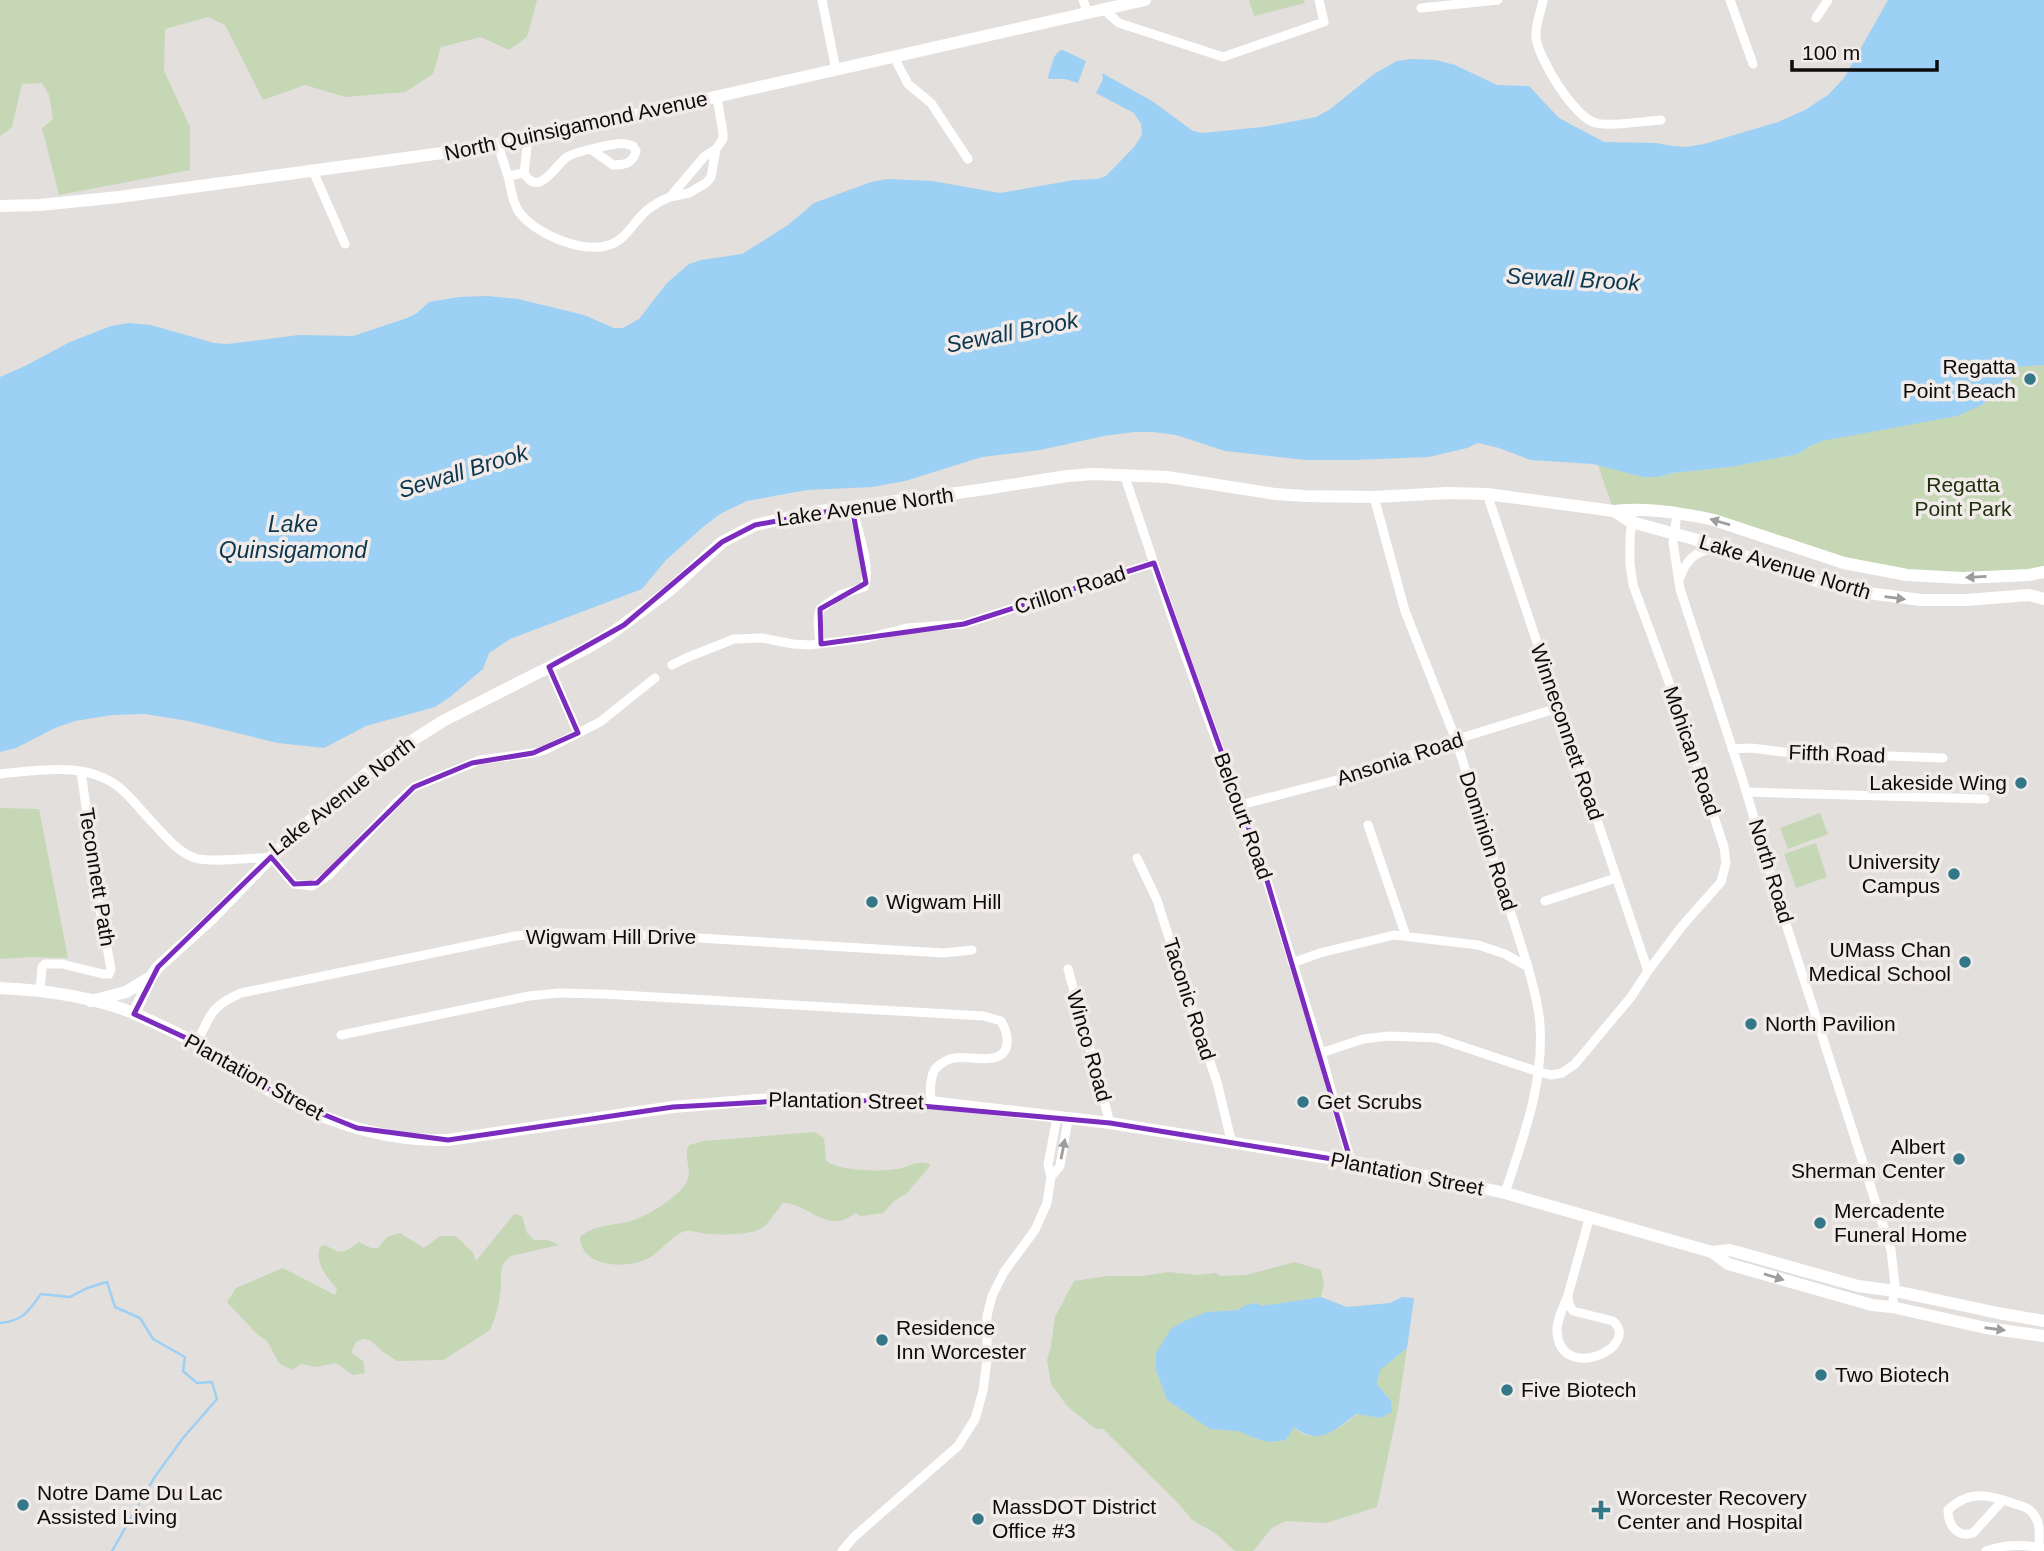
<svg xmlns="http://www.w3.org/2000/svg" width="2044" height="1551" font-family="Arial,sans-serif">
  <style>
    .green { fill: #c5d7b4 }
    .water { fill: #9cd0f4 }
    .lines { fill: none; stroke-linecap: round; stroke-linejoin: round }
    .stream { stroke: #9cd0f4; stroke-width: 2.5 }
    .street { stroke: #fff; stroke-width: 9 }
    .secondary { stroke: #fff; stroke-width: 12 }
    .oneway { fill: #9e9d9d }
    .marked { fill: none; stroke: #7b2cbf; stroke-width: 5; stroke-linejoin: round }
    .poi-dot { fill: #347887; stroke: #f1ecea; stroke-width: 2.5 }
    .labels { text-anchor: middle; stroke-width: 7; stroke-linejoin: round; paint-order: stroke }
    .street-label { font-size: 21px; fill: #0d0b0b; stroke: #f1ecea }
    .poi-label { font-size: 21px; fill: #0d0b0b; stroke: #f1ecea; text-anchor: start }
    .park-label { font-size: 21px; fill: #20310c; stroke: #f1ecea }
    .water-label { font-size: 23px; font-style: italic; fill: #0b364e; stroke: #f1ecea }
  </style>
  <rect width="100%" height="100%" fill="#e3dfdd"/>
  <path class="green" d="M0 0H537L527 37 509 50 481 37 441 47 433 74 405 92 346 97 305 85 263 100 225 25 208 17 165 29 164 71 190 127V170L59 195 42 128 53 119 49 95 42 83 22 84 12 127 0 136Z
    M1249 0H1304L1305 3 1254 16Z
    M2044 365V572L1907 575 1714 520 1614 511 1598 465 1643 477H1659L1672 473 1730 467 1798 454 1810 446 1822 441 1984 405C1990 394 1996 388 2008 387L2016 367Z
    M0 808 39 809 68 958 32 957 0 959Z
    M1820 813 1828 834 1788 849 1780 828Z
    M1816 843 1827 877 1796 888 1784 854Z
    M815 1132 824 1138 826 1160C835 1171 882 1172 897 1169 910 1167 917 1159 930 1164V1166L907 1193 894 1201 883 1213 861 1216 855 1213C827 1236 809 1203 783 1203 776 1211 770 1222 762 1228 751 1235 721 1235 708 1234 701 1234 693 1230 686 1231 675 1232 659 1254 647 1259 626 1269 581 1268 580 1237 594 1225 610 1226 627 1222 644 1219 678 1197 686 1183 694 1170 682 1157 689 1145L704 1141Z
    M514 1214 522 1216 527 1233 534 1240H548L559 1245 511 1256C499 1265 501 1274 501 1287 500 1300 496 1320 489 1331L443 1360 397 1361 383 1352 370 1340 363 1339 356 1342 351 1352 363 1361 365 1373 353 1375 336 1363 316 1367 301 1364 292 1370 279 1363 267 1341 257 1334 227 1302 236 1288 283 1268 335 1295 337 1289C326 1276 315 1264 320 1247L325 1245C342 1255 343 1254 359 1242L371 1248H378L387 1237 400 1233 424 1248 440 1236H456L473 1253 476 1261Z
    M1295 1262 1321 1270 1324 1284 1321 1297 1261 1306 1257 1303 1238 1310 1207 1312 1156 1370 1167 1400 1210 1429 1239 1431 1257 1439 1269 1442 1286 1440 1294 1427 1301 1433 1310 1436 1338 1428 1358 1414 1380 1418 1391 1401 1377 1384 1380 1369 1407 1348 1398 1409 1377 1507 1326 1523 1286 1521 1272 1528 1253 1551H1235L1215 1533 1192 1520 1179 1504 1103 1429H1096L1067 1406 1051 1384 1047 1360 1051 1346 1055 1317 1074 1281 1108 1276H1143L1168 1272 1199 1275 1216 1273 1220 1276 1246 1275Z"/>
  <path class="water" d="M1888 0H2044V365L2016 367 2008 387C1996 388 1990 394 1984 404L1957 416 1822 441 1810 446 1798 454 1730 467 1672 473 1659 477H1643L1593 464 1531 460 1499 448 1478 443 1467 448 1429 457 1351 460H1305L1225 451 1176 435 1153 432H1134L1104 436 1040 450 982 457 905 481 872 487 807 490 747 501 720 514 703 527 666 560 642 589 510 639 489 653 483 669 450 697 435 707 366 726 324 748 278 743 188 721 145 714 112 715 75 721 55 728 16 748 0 752V377L25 366 70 342 111 326 129 323 151 325 214 343 227 344 299 335 353 336 407 318 417 313 429 302 459 297 487 296 518 299 584 315 614 328H623L639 319 667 283 689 264 701 260 742 254 788 225 814 203 871 182 888 179 932 181 1000 193 1074 180 1097 179 1106 176 1134 147 1142 135 1141 124 1134 113 1096 93 1103 79 1102 73 1152 101 1193 131 1202 133 1263 127 1316 117 1329 110 1374 74 1397 61 1410 59 1436 60 1455 65 1497 85 1529 86 1559 118 1604 142 1656 143 1672 146 1686 147 1704 144 1778 122 1805 110 1828 95 1844 78Z
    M1063 50 1086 61 1078 83 1065 79H1049L1048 77 1054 57 1059 51Z
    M1321 1297 1347 1307 1390 1303 1402 1297 1414 1298 1407 1348 1380 1370 1377 1384 1391 1401 1392 1412 1380 1418 1357 1414C1335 1428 1321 1448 1294 1427L1286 1440 1269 1442 1257 1439 1238 1431 1210 1429 1167 1400 1156 1370V1353L1170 1330 1182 1322 1207 1312 1238 1310 1246 1305 1257 1303 1261 1306Z"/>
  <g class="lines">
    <path class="stream" d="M0 1323C23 1321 28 1312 41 1294L70 1297 87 1288 107 1282 115 1307 140 1318 153 1339 185 1357 183 1371 197 1383 212 1382 217 1399 183 1438 154 1478 112 1551"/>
    <path class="street" d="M822 0 836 70
      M1083 0 1088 13
      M1543 0C1541 12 1535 25 1536 37 1538 59 1575 118 1596 123 1610 127 1645 121 1661 120
      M1730 0 1753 64
      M1421 8 1498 0
      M1103 9 1119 23 1223 57 1324 22 1319 0
      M1816 18 1828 0
      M894 57 908 84 931 103 968 159
      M528 139 524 173C539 199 556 164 567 157 574 152 608 145 616 144 622 143 628 144 633 146L636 151C633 164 624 165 613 165L592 150
      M498 145 508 176
      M716 149 704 157 670 197 689 193 706 183 711 177 716 149 723 139V133L717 97
      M313 171 345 244
      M524 173 508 176C511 188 512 202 519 212 536 235 585 255 612 244 625 239 633 224 643 214 651 206 660 201 670 197
      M1124 474 1180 641 1265 874 1321 1053 1351 1162
      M1487 494 1648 971
      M1374 497 1405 611 1456 740 1528 967C1533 986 1539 1005 1540 1025 1544 1084 1523 1138 1505 1193
      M1677 514 1673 542 1680 589 1743 781 1778 899 1891 1250 1895 1285 1892 1307
      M1679 580C1686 559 1696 550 1718 548
      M820 644 818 621 820 609 840 595 864 587C872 568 857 528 852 507
      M672 665 686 658 734 639 762 638 793 644 810 645 867 638 907 628 964 624 1154 563
      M549 667 578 733
      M1732 749 1751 748 1783 752 1943 758
      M0 774C40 770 87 761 120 788 133 799 142 812 154 824 165 836 179 853 195 858 211 863 253 858 271 857L294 884 312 886 329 875 397 802 414 787 480 760 533 753 545 750 600 722 655 678
      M1746 792 1985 799
      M1240 805 1341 779 1451 741 1558 708
      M1368 825 1406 936
      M1137 858 1157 900 1190 1004 1217 1082 1232 1144
      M1545 901 1616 878
      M1292 963 1320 953 1394 935 1478 945 1505 954 1528 967
      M1068 969 1110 1123
      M40 991 42 967 45 964H62L103 974H109L111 969 101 915 81 771
      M341 1035 529 996 559 993 603 994 984 1016 1001 1021C1005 1028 1008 1035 1007 1043 1005 1068 969 1055 954 1058 947 1059 940 1064 935 1069 929 1079 931 1091 930 1102
      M197 1043C210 1015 211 1006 241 993L515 936 555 933 665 936 944 953 972 950
      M1321 1053 1363 1039 1389 1036 1437 1038 1539 1072 1551 1075 1562 1073 1575 1064 1631 997 1648 971 1682 926 1721 882 1726 863 1724 847 1674 696 1633 585 1630 564V539L1632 518
      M1051 1177 1060 1166 1068 1119
      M1568 1295C1564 1306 1556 1321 1557 1332 1561 1384 1642 1347 1613 1321L1573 1311 1569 1304 1568 1295 1590 1216
      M2003 1500 1973 1533C1957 1538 1948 1525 1948 1510 1969 1489 1991 1495 2015 1504 2022 1506 2030 1508 2034 1515 2041 1524 2039 1536 2039 1547
      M842 1551 854 1537 958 1446 975 1419 983 1391 987 1360V1316L992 1296 1004 1272 1035 1230 1047 1203 1051 1177 1048 1165 1057 1117
      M1986 1551C2005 1544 2023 1544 2042 1548"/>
    <path class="secondary" d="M0 206 40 205 119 197 479 148 613 120 1145 0
      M1614 511 1631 522 1694 539 1823 583 1861 592 1921 600H1966L2029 595 2044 599
      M0 988C45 990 94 997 136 1014 155 1023 175 1032 194 1042 214 1052 233 1067 252 1080 310 1117 379 1142 448 1140L673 1107 757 1100 834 1098 930 1102 1110 1123 1384 1167 1505 1193 1712 1252 1728 1264 1872 1305 1892 1307 1986 1328 2044 1336
      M91 1001 126 992 151 977
      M134 1014 151 977 158 967 211 919 271 857 322 810 388 756 443 721 587 648 612 633 670 590 722 542 755 525 814 512 979 490 1067 476 1094 474 1167 477 1275 494 1304 496 1374 497 1447 493 1487 494 1614 511C1647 507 1682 513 1714 520L1844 563 1907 575 1963 578 2029 575 2044 572
      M1712 1252 1730 1250 1858 1286 1895 1291 1998 1313 2044 1321"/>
  </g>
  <defs><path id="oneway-solid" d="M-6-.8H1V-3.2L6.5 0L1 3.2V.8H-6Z" transform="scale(1.75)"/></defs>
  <g class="oneway">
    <use href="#oneway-solid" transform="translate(1720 522) rotate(-164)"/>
    <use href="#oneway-solid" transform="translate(1976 577) rotate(177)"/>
    <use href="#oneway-solid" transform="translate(1895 598) rotate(7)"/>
    <use href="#oneway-solid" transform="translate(1063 1149) rotate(-79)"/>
    <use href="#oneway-solid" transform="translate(1774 1277) rotate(17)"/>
    <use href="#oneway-solid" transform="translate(1995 1329) rotate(8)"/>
  </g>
  <path class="marked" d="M852 507 866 583 820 609 821 644 964 624 1154 563 1265 874 1351 1162 1110 1123 834 1098 673 1107 448 1140 357 1128 283 1098 197 1043 134 1014 158 967 271 857 294 884 317 883 414 787 472 763 533 753 578 733 549 667 624 625 722 542 755 525Z"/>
  <g class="poi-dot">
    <circle cx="2030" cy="379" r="7"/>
    <circle cx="2021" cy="783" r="7"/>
    <circle cx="1954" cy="874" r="7"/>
    <circle cx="872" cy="902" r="7"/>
    <circle cx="1965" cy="962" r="7"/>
    <circle cx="1751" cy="1024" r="7"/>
    <circle cx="1303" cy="1102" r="7"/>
    <circle cx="1959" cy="1159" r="7"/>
    <circle cx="1820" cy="1223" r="7"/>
    <circle cx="882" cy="1340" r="7"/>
    <circle cx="1821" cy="1375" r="7"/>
    <circle cx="1507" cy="1390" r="7"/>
    <circle cx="23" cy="1505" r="7"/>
    <path d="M1597.5 1499.5h7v7h7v7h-7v7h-7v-7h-7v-7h7z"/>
    <circle cx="978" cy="1519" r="7"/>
  </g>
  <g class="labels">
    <g class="street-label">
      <text transform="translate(576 126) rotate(-12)" y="7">North Quinsigamond Avenue</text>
      <text transform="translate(865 507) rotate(-8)" y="7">Lake Avenue North</text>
      <text transform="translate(1785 567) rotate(17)" y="7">Lake Avenue North</text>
      <text transform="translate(1070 590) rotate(-18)" y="7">Crillon Road</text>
      <text transform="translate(1567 732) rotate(71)" y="7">Winneconnett Road</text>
      <text transform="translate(1692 751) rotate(71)" y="7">Mohican Road</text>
      <text transform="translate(1837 754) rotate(2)" y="7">Fifth Road</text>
      <text transform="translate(1400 759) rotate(-18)" y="7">Ansonia Road</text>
      <text transform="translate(342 796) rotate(-38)" y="7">Lake Avenue North</text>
      <text transform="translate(1243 816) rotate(70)" y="7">Belcourt Road</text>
      <text transform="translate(1488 841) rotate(72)" y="7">Dominion Road</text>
      <text transform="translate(1771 871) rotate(73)" y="7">North Road</text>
      <text transform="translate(97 877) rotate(81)" y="7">Teconnett Path</text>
      <text x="611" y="944">Wigwam Hill Drive</text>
      <text transform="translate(1189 999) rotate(72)" y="7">Taconic Road</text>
      <text transform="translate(1089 1046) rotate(74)" y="7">Winco Road</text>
      <text transform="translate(254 1077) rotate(29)" y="7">Plantation Street</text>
      <text transform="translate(846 1101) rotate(1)" y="7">Plantation Street</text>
      <text transform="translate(1407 1174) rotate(11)" y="7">Plantation Street</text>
    </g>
    <g class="poi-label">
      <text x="2016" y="374" text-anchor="end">Regatta<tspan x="2016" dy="24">Point Beach</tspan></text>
      <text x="2007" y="790" text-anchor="end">Lakeside Wing</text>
      <text x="1940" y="869" text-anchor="end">University<tspan x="1940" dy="24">Campus</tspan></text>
      <text x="886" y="909">Wigwam Hill</text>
      <text x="1951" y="957" text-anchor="end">UMass Chan<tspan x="1951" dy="24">Medical School</tspan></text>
      <text x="1765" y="1031">North Pavilion</text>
      <text x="1317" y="1109">Get Scrubs</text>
      <text x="1945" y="1154" text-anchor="end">Albert<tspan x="1945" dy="24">Sherman Center</tspan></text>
      <text x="1834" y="1218">Mercadente<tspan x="1834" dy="24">Funeral Home</tspan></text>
      <text x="896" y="1335">Residence<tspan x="896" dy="24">Inn Worcester</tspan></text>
      <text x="1835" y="1382">Two Biotech</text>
      <text x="1521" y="1397">Five Biotech</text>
      <text x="37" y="1500">Notre Dame Du Lac<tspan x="37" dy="24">Assisted Living</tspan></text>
      <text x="1617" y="1505">Worcester Recovery<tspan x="1617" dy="24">Center and Hospital</tspan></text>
      <text x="992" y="1514">MassDOT District<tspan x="992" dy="24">Office #3</tspan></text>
    </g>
    <g class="park-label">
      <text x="1963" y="492">Regatta<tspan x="1963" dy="24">Point Park</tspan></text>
    </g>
    <g class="water-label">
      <text transform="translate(1573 279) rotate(3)" y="8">Sewall Brook</text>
      <text transform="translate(1012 332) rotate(-11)" y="8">Sewall Brook</text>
      <text transform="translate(463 471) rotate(-17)" y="8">Sewall Brook</text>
      <text x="293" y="532">Lake<tspan x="293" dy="26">Quinsigamond</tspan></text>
    </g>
  </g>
  <path d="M1792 60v10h145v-10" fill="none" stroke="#0d0b0b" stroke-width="3.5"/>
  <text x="1802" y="60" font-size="21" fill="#0d0b0b" stroke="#f1ecea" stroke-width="5" paint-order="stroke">100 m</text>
</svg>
